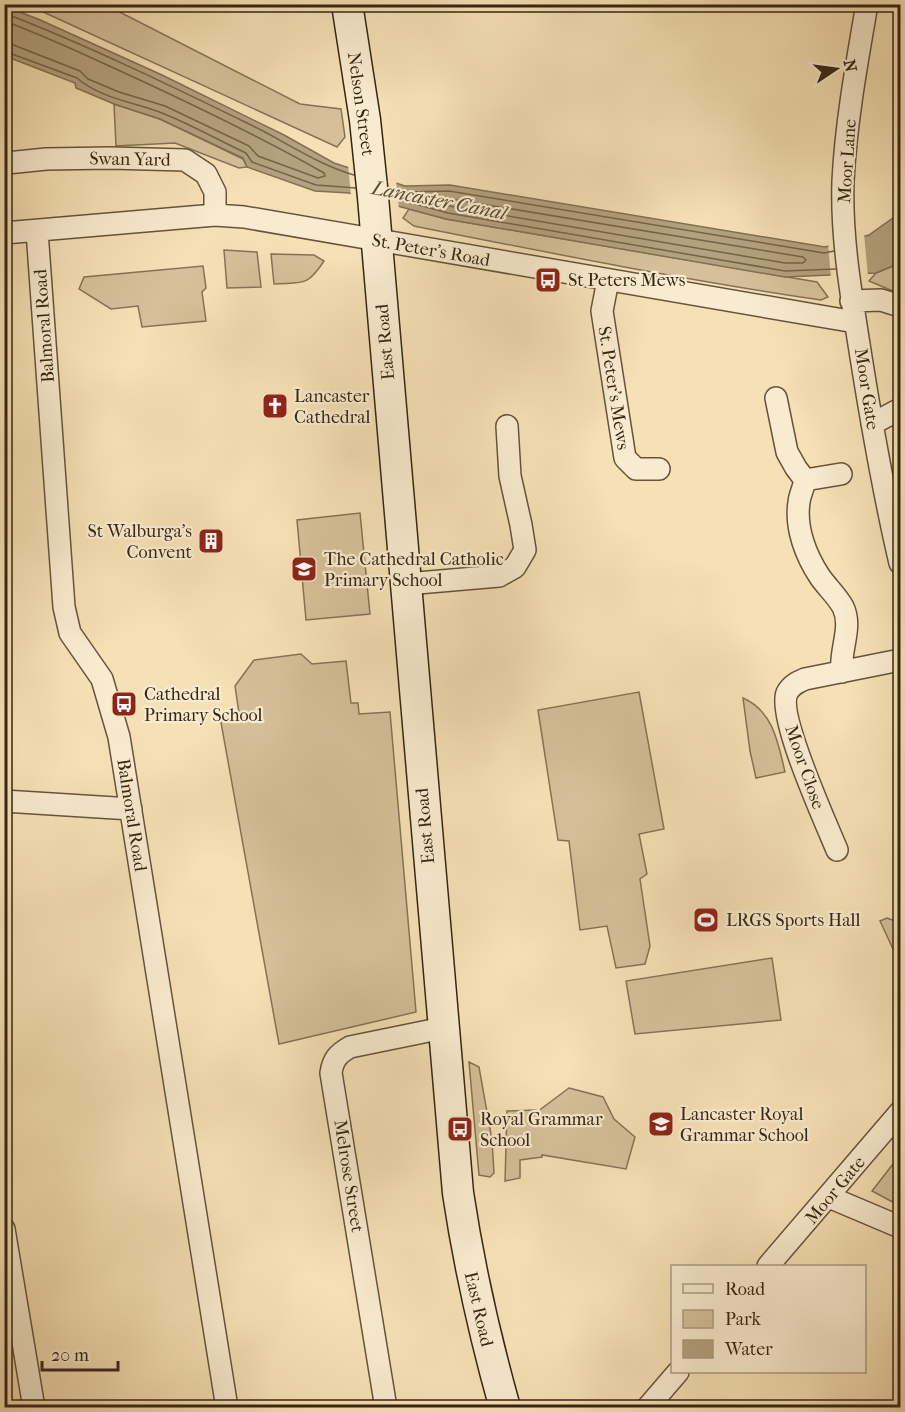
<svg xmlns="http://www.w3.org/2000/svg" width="905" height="1412" font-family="'IM FELL French Canon',serif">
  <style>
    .green { fill: #d5c099; stroke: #857356; stroke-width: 1.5 }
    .water { fill: #b4a17e; stroke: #817053; stroke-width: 1.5 }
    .pier { fill: #f6e0b5 }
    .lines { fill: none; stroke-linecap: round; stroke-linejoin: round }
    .shore { stroke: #746448; stroke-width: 1.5 }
    .street-casing { stroke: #65543c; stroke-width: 24 }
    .secondary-casing { stroke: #352613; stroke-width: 33 }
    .street { stroke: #f9ebcf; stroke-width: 21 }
    .secondary { stroke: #f9ebcf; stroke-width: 30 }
    .labels { text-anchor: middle; stroke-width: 4.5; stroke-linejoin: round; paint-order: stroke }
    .street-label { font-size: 18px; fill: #352613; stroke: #f9ebcf }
    .poi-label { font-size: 18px; fill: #352613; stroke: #f9ebcf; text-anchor: start }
    .water-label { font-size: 20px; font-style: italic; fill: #5b4b33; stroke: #f9ebcf }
  </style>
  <rect width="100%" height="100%" fill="#f6e0b5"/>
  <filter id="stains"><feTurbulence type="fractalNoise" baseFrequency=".00333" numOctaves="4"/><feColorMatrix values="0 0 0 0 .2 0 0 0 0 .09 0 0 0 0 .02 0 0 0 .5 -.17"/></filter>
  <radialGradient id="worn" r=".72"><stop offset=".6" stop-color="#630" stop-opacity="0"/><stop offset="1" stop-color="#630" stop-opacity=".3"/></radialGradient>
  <path class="green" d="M28 5H106L300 104 341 109 345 137 337 147Z
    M114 104 160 119 243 159 247 167 239 168 175 143 116 146Z
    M409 209 446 219 817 282 828 297 821 300C685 280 550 253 414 226L403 218Z
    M224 250 257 252 261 287 227 288Z
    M271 254 314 255 324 261C307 287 303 282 274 284Z
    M900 263V294L869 281 876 273Z
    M203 266 206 288 202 292 206 321 142 327 138 306 111 309 79 289 84 277Z
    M360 513 370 614 306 620 297 520Z
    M301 654 312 664 346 661 351 703H358L359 714 390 712 416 1012 279 1044 220 717 239 713 235 686 254 660Z
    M639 692 664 829 639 834 647 874 640 879 650 946 645 964 616 968 607 926 580 930 569 841 558 840 538 710Z
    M743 698C773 711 778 742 785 772L756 778 750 751Z
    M887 918 900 923V964L880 921Z
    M772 958 781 1020 635 1034 626 981Z
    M469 1062 479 1067 492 1140 494 1173 490 1177 479 1175Z
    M569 1088 603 1097 614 1119 635 1137 626 1169 542 1155V1157L520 1160V1178L505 1181 507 1111 536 1110 537 1117 541 1109Z
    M900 1155V1206L872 1191Z"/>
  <path class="water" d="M4 6 38 19 162 75 284 135 334 163 405 186 450 185 825 247 869 235 900 213V263L876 273 785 277 446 219 349 193 315 191 247 167 243 158 160 119 114 104 76 88 75 83 5 56Z"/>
  <path class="pier" d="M348 164 396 180 399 209 351 196Z
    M864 233 868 277 831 278 828 243Z"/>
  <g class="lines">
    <path class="shore" d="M4 13C87 45 167 84 247 123 283 140 316 164 354 175
      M4 21C43 35 81 53 118 70 188 102 257 135 324 173L325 176 318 178 258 156 249 146 165 106 119 92 88 79 80 71 11 44 4 43
      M4 51 77 78C100 98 133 102 162 113 190 124 218 140 246 153L252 162 316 185 356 188
      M388 187 405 192 449 191 824 253 834 251
      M390 197 448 213 785 271 836 269
      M445 198 803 257 806 260 803 263H785L449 206 442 203Z"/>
    <g class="street-casing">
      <path id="street" d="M867 4C857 62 846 122 843 181 841 240 852 299 861 357 872 426 884 495 900 563
        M7 163 46 159 110 158 185 160 206 174 215 192V215
        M37 231 64 607 70 633 102 679 119 737 227 1408
        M4 233 215 215 244 217 855 322
        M608 280 602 311 625 458 636 469H659
        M851 301 881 300 900 306
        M776 398 787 452 796 468 805 480C804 487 800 494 799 502 795 528 806 556 820 577 827 587 837 596 843 607 853 627 839 651 842 672
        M872 424 900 409
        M805 480 841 474
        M406 584 499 576 515 567 525 550 521 525 510 476 507 426
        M4 801 131 809
        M837 850C826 823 777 716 787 693 791 685 798 682 805 679L900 660
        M829 1197 900 1227
        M4 1229 34 1408
        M768 1266 900 1112
        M386 1408 331 1073C333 1059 338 1054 350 1047L443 1028
        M647 1408 678 1372"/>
    </g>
    <g class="secondary-casing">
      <path id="secondary" d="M347 4 365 120 373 197 458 1193C469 1266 485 1337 505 1408"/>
    </g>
    <use href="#street" class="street"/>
    <use href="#secondary" class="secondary"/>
  </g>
  <defs>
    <g id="bus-square" transform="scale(1.35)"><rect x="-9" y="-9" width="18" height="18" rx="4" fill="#8f2418" stroke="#f9ebcf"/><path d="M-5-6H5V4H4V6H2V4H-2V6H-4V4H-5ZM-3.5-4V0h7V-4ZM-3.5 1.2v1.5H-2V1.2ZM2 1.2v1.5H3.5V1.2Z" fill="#fff"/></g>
    <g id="church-square" transform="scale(1.35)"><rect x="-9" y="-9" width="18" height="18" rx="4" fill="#8f2418" stroke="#f9ebcf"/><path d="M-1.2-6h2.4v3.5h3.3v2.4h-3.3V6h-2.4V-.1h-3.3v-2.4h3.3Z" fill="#fff"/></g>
    <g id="building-square" transform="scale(1.35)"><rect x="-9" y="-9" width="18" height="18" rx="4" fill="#8f2418" stroke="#f9ebcf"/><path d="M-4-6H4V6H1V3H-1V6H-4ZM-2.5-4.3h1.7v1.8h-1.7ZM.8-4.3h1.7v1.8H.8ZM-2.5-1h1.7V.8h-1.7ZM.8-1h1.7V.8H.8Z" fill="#fff"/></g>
    <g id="school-square" transform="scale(1.35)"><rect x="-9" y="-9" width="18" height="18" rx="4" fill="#8f2418" stroke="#f9ebcf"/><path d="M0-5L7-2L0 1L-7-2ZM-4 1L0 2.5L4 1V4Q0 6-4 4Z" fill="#fff"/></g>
    <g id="stadium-square" transform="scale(1.35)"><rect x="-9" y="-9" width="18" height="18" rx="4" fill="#8f2418" stroke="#f9ebcf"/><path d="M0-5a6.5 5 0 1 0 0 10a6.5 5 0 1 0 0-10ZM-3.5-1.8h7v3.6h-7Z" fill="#fff"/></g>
  </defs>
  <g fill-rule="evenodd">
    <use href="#bus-square" x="548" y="280"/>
    <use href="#church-square" x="275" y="406"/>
    <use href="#building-square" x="211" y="541"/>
    <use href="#school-square" x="304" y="569"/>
    <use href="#bus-square" x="124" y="704"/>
    <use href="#stadium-square" x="706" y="920"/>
    <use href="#school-square" x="661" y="1124"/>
    <use href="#bus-square" x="460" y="1129"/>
  </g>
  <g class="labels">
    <g class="street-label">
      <text transform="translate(361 104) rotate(82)" y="6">Nelson Street</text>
      <text transform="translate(130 159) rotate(1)" y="6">Swan Yard</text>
      <text transform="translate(847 161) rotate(-86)" y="6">Moor Lane</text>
      <text transform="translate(431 250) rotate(10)" y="6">St. Peter's Road</text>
      <text transform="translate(44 326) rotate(-94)" y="6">Balmoral Road</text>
      <text transform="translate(385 342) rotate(-95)" y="6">East Road</text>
      <text transform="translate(614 388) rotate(81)" y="6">St. Peter's Mews</text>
      <text transform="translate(867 389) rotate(81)" y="6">Moor Gate</text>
      <text transform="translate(805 767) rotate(71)" y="6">Moor Close</text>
      <text transform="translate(132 815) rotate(81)" y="6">Balmoral Road</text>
      <text transform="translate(425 826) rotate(-95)" y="6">East Road</text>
      <text transform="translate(349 1176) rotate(81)" y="6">Melrose Street</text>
      <text transform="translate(835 1190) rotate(-50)" y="6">Moor Gate</text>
      <text transform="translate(479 1309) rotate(77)" y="6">East Road</text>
    </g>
    <g class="poi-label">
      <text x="568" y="286">St Peters Mews</text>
      <text x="294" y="402">Lancaster<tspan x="294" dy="21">Cathedral</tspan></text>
      <text x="192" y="537" text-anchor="end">St Walburga's<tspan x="192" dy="21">Convent</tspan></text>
      <text x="324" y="565">The Cathedral Catholic<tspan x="324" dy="21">Primary School</tspan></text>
      <text x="144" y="700">Cathedral<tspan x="144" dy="21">Primary School</tspan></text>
      <text x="726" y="926">LRGS Sports Hall</text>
      <text x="680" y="1120">Lancaster Royal<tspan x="680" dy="21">Grammar School</tspan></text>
      <text x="480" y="1125">Royal Grammar<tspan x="480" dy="21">School</tspan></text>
    </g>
    <g class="water-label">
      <text transform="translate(439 200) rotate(11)" y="7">Lancaster Canal</text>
    </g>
  </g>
  <rect width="905" height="1412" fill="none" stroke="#f6e0b5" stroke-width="24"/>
  <rect x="6" y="6" width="893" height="1400" fill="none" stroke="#352613" stroke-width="3"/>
  <rect x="12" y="12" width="881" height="1388" fill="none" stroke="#352613" stroke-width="1.5"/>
  <rect x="671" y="1265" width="195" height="108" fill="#f9ebcf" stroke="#ab9c84" stroke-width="1.5"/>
  <rect x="683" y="1284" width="30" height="9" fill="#f9ebcf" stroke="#ab9c84" stroke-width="1.5"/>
  <text x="725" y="1295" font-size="18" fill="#352613">Road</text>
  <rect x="683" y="1310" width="30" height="18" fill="#d5c099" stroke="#ab9c84" stroke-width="1.5"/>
  <text x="725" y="1325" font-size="18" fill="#352613">Park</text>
  <rect x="683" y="1340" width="30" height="18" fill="#b4a17e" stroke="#ab9c84" stroke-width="1.5"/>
  <text x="725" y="1355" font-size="18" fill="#352613">Water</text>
  <g transform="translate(836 69) rotate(77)" stroke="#f9ebcf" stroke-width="4.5" paint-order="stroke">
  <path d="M0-4.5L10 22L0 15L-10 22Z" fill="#352613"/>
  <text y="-9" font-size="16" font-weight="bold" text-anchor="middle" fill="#352613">N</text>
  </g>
  <path d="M42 1361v9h76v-9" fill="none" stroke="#352613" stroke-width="3"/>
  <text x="51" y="1361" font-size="18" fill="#352613" stroke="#f9ebcf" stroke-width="4.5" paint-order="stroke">20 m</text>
  <rect width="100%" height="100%" filter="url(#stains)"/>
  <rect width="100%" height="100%" fill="url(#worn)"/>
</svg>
